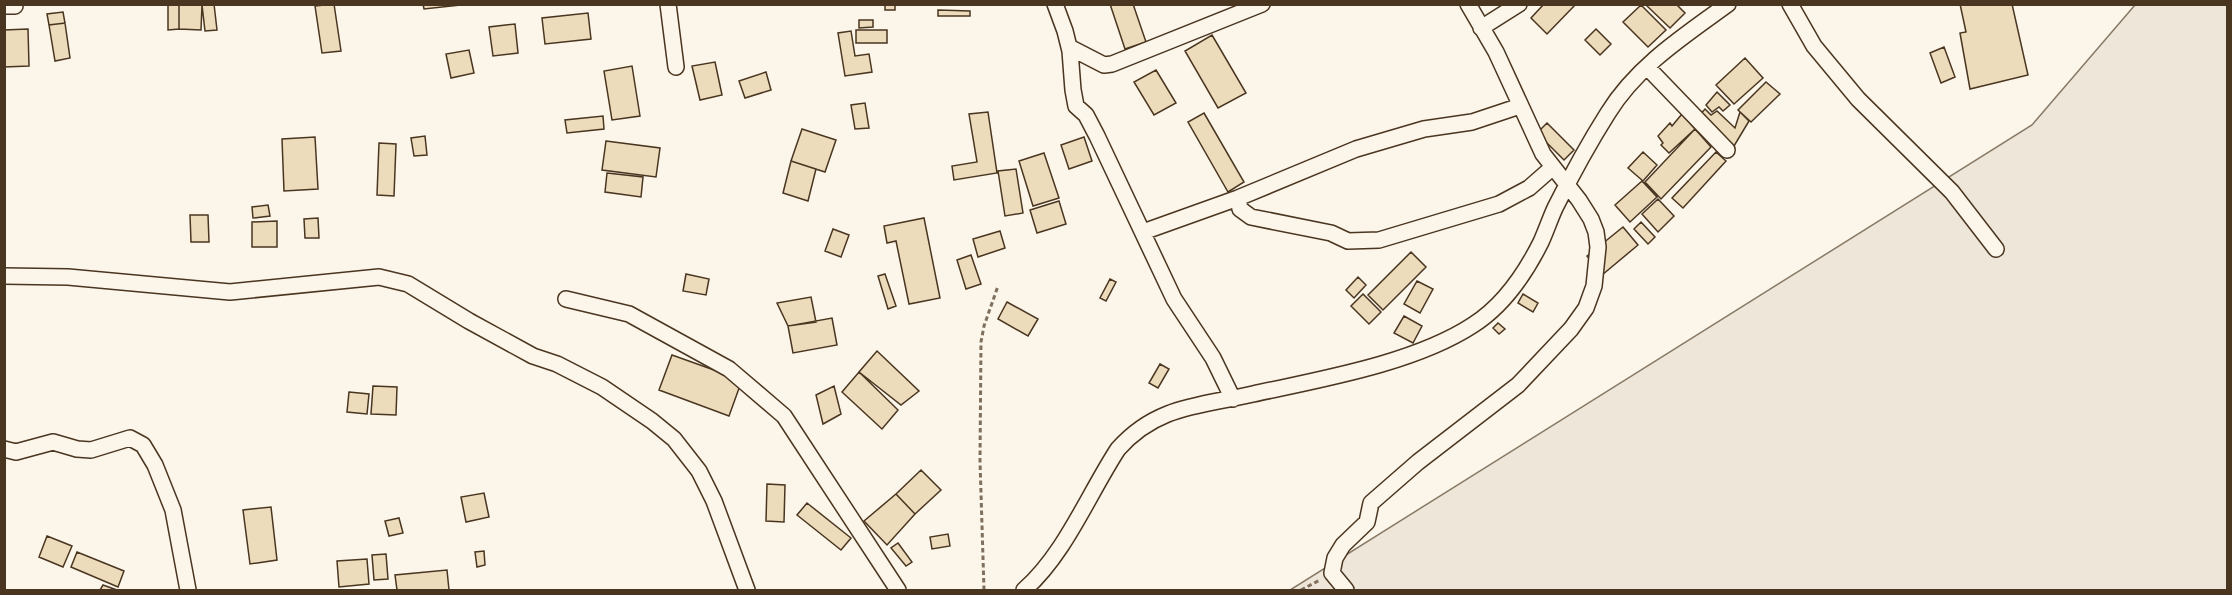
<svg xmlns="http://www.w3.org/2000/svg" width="2232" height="595" font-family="Jost,sans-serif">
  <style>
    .green { fill: #ede6d9; stroke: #887966; stroke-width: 1.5 }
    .building { fill: #ecdcbc; stroke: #4a3520; stroke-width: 1.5 }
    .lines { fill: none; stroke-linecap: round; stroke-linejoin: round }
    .street-casing { stroke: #4a3520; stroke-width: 18 }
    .path { stroke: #7f6f5c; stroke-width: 3; stroke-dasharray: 4.5 3; stroke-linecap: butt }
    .street { stroke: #fbf6e9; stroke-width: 15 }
  </style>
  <rect width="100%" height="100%" fill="#fbf6e9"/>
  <path class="green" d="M2135 5H2227V590H1290L2032 125Z"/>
  <path class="building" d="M168 4H179V29L168 30Z
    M179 4 202 5 201 30 179 29Z
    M214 4 217 30 205 31 202 5Z
    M334 4 341 51 322 53 315 6Z
    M423 4H460V5L424 9Z
    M885 4H895V10H885Z
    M1110 4H1133L1146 42 1125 49Z
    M1544 4H1576L1547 34 1531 18Z
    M1676 4 1685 13 1670 28 1646 5Z
    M1960 4H2012L2028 75 1970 89 1960 33 1966 32Z
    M1641 5 1666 30 1648 47 1623 22Z
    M938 10 970 11V16H938Z
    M63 12 65 23 49 25 47 14Z
    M588 13 591 39 545 44 542 18Z
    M859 20H873V27L859 28Z
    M65 23 70 58 55 61 49 25Z
    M515 24 518 53 493 56 489 27Z
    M28 29 29 66 4 67V30Z
    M1596 29 1611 44 1600 55 1585 40Z
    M856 30H887V43H856Z
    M851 31 855 56 869 54 872 72 845 76 838 33Z
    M1212 35 1246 93 1218 108 1185 51Z
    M1944 47 1955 77 1941 83 1930 53Z
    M469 50 474 73 451 78 446 54Z
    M1745 58 1763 78 1734 104 1716 85Z
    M715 62 722 95 700 100 692 66Z
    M632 66 640 116 612 120 604 71Z
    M1156 70 1176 103 1154 115 1134 82Z
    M766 72 771 90 745 98 739 81Z
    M1766 82 1780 94 1751 122 1738 110Z
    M1717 92 1730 105 1723 111 1719 107 1712 112 1706 105Z
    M865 103 869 128 855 129 851 105Z
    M1705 109 1711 115 1717 111 1735 128 1740 112 1749 121 1731 151 1698 117Z
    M988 112 997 173 954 180 952 166 977 162 969 114Z
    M1204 113 1244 182 1228 192 1188 122Z
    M1682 114 1695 129 1669 153 1661 145 1663 143 1658 136 1670 123 1672 126Z
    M603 116 604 129 567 133 565 120Z
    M1547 123 1574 150 1564 160 1537 133Z
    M802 129 836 140 825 172 791 161Z
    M1695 129 1711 147 1661 199 1645 182Z
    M425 136 427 155 414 156 411 138Z
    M315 137 318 189 284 191 282 139Z
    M1084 137 1092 161 1069 169 1061 145Z
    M606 141 660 148 656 177 602 170Z
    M379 143 396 144 394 196 377 195Z
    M1643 152 1657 165 1643 181 1628 168Z
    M1716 152 1726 161 1683 208 1672 198Z
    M1044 153 1059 198 1033 206 1019 161Z
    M791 161 816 169 808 201 783 193Z
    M1016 169 1023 213 1005 216 998 171Z
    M607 173 643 177 641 197 605 192Z
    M1642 181 1657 197 1630 222 1615 205Z
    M1658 199 1674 216 1658 232 1642 214Z
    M1059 201 1066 224 1037 233 1030 210Z
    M268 205 270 216 253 218 252 207Z
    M190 215H208L209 242H191Z
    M318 218 319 238H305L304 219Z
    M924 218 940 298 909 304 896 241 887 243 884 226Z
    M277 221V247H252V222Z
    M1641 222 1655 237 1648 244 1634 229Z
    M1623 227 1638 245 1602 275 1587 256Z
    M833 229 849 235 841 257 825 251Z
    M1000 231 1005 248 978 257 973 239Z
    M1411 252 1426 267 1383 310 1368 295Z
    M971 255 981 284 966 289 957 260Z
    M686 274 709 279 706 295 683 291Z
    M885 274 896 306 888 309 878 276Z
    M1358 277 1366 285 1354 298 1346 290Z
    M1110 279 1116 282 1106 301 1100 298Z
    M1417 281 1433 289 1420 313 1404 304Z
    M1363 294 1381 312 1369 324 1351 306Z
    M1523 294 1538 303 1533 312 1518 303Z
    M811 297 816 322 788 326 777 303Z
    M1007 302 1038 319 1028 336 998 319Z
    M1404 316 1422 326 1413 343 1394 333Z
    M832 318 837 345 793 353 788 326Z
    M1498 323 1505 329 1499 334 1493 328Z
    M877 351 919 391 901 405 859 372Z
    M672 355 742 380 729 416 659 390Z
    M1160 364 1169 369 1158 388 1149 383Z
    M859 372 898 410 882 429 842 392Z
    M373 386 397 387 396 415 371 414Z
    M834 386 841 414 823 424 816 395Z
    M349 392 369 394 367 414 347 412Z
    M921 470 941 490 915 514 896 494Z
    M767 484 785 485 784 522 766 521Z
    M484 493 489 517 466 522 461 497Z
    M896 494 915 514 887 545 864 521Z
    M807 503 851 538 841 550 797 515Z
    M271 507 277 560 250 564 243 510Z
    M399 518 403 533 389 536 385 521Z
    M948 534 950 546 932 549 930 537Z
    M47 536 72 546 63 567 39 557Z
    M898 543 912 562 906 566 891 548Z
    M484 551 485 565 477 567 475 552Z
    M77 552 124 571 118 587 71 567Z
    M386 554 388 579 374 580 372 555Z
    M367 559 369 584 339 587 337 561Z
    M447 570 449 590H397L395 575Z
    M103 585 117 590H100Z"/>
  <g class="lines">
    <g class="street-casing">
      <path id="street" d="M668 4 676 67
        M1055 4 1065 31 1070 51 1073 90 1076 106 1086 115 1097 136 1174 299 1213 358 1233 399
        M1790 4 1814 46 1858 99 1952 192 1996 249
        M4 6H15
        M1481 28 1519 4
        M1069 47 1104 65 1112 64 1262 4
        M1647 67 1727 150
        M1238 198 1240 209 1251 217 1331 233 1348 241 1379 240 1499 204 1529 188 1553 167
        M1143 232 1238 198 1356 149 1424 129 1472 122 1520 106
        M4 276 68 277 230 292 379 277 408 284 469 321 533 356 557 364 602 387 652 421 674 439 699 471 714 501 747 590
        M566 299 629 314 729 369 784 416 898 590
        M4 449 16 452 53 442 77 449 91 450 130 438 143 445 155 465 173 510 188 590
        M1024 590C1065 554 1088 495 1118 449 1157 405 1201 406 1253 394 1322 379 1415 363 1473 325 1503 306 1525 274 1541 242 1546 231 1550 219 1555 208 1571 176 1589 143 1608 113 1637 66 1684 36 1728 4
        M1346 590 1332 573 1335 558 1343 545 1367 522 1371 503 1418 462 1518 385 1571 329 1586 308 1594 286 1598 247 1596 232 1591 219 1579 200 1543 154 1496 52 1468 4"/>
    </g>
    <path class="path" d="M984 590 980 461 981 342 984 326 998 286
      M1301 590 1320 580"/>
    <use href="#street" class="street"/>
  </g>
  <rect width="2232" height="595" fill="none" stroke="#4a3520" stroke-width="12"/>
</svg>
